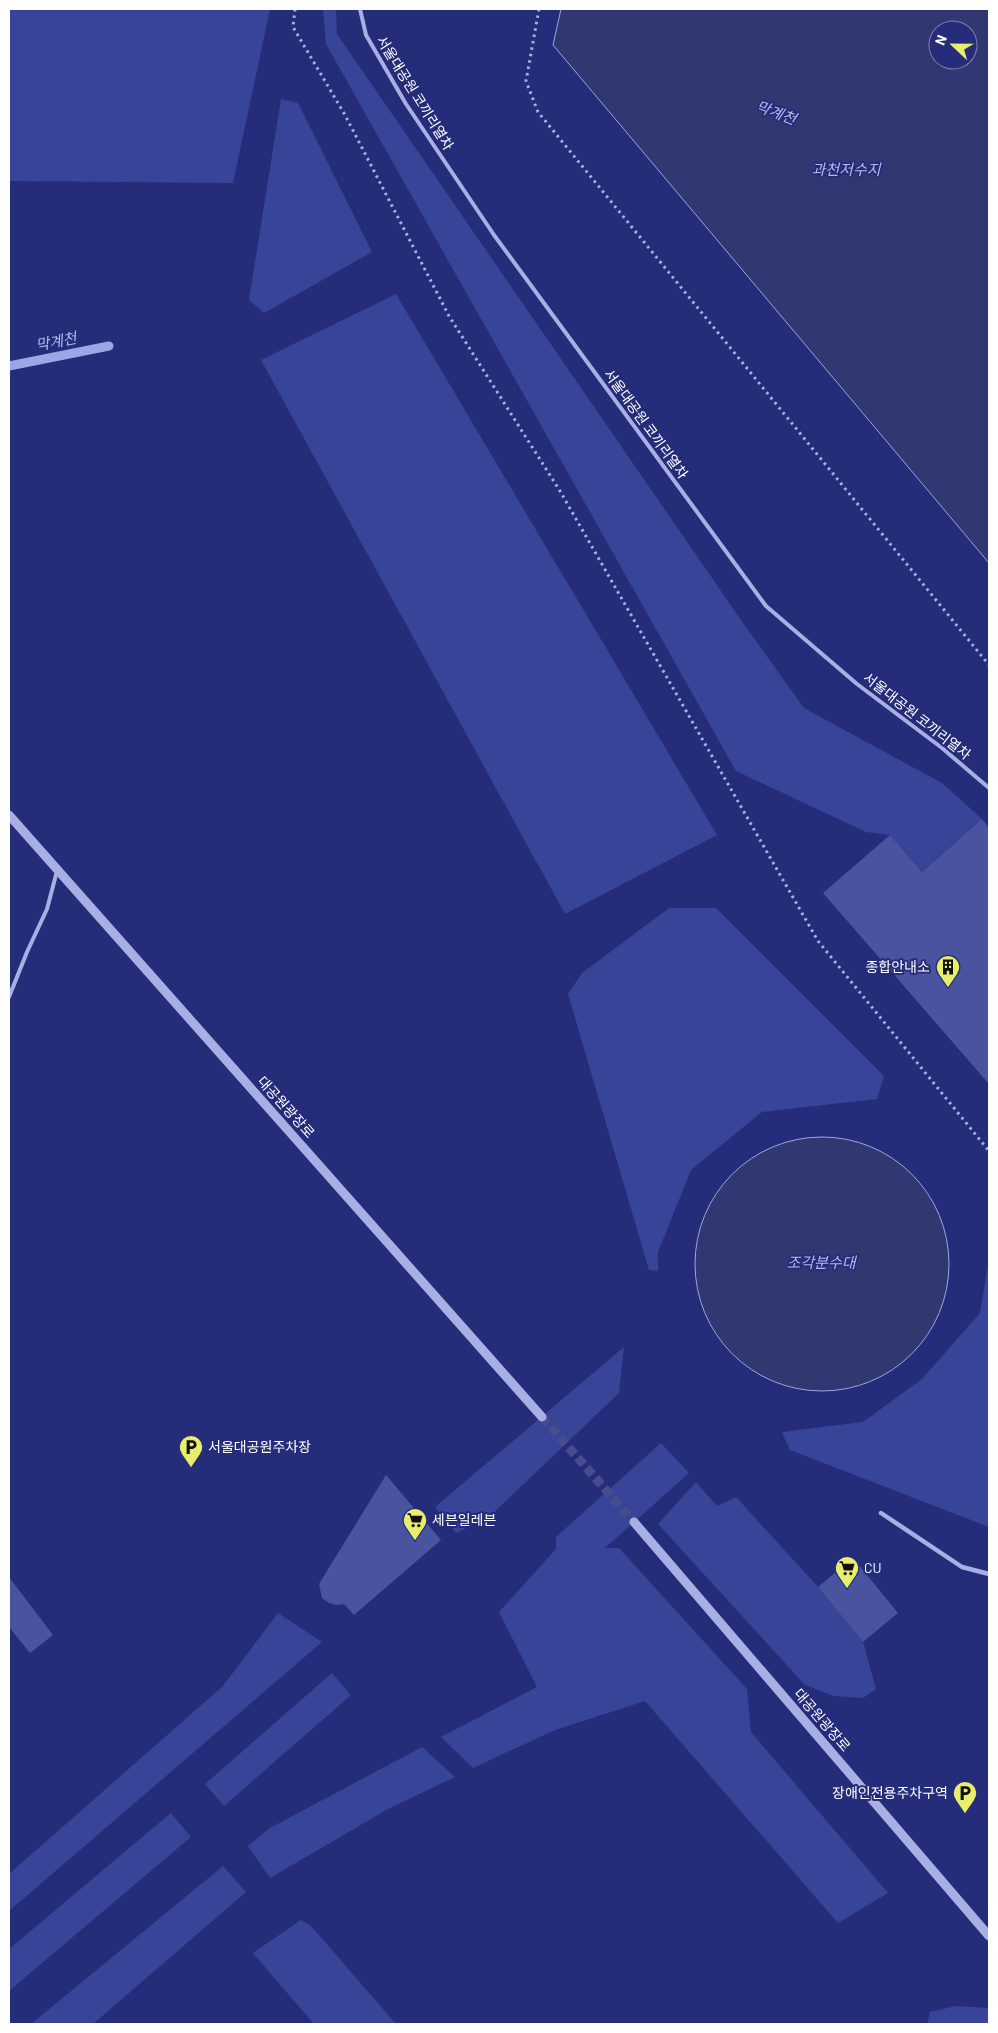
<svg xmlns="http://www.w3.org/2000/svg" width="998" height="2033" font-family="Barlow,'Noto Sans KR',sans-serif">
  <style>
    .green { fill: #384497 }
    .water { fill: #313871; stroke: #9ca5e5; fill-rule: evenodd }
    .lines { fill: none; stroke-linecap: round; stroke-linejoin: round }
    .stream { stroke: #9ca5e5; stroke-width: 9 }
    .building { fill: #4953a0 }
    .tertiary-tunnel { stroke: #464c8e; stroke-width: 9; stroke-dasharray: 9 4.5; stroke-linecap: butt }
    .path { stroke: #a7afe4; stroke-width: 3; stroke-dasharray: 2.5 4; stroke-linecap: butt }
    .service { stroke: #a7afe4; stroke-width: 4 }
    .pedestrian { stroke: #a7afe4; stroke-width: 4.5 }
    .tertiary { stroke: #a7afe4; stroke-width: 9 }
    .labels { text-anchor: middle; stroke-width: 4; stroke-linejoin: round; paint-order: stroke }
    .street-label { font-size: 14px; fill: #fff; stroke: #252d7a }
    .poi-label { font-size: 14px; fill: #fff; stroke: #252d7a; text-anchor: start }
    .water-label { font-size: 15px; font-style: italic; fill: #b2baec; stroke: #252d7a }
  </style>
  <rect width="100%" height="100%" fill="#252d7a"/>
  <path class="green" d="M9 9H270L233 183 9 181Z
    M323 9H336L337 34 743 623 804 708 942 783 982 819 922 872 890 835 866 832 736 771 326 44Z
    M281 99 298 103 372 252 264 313 249 300Z
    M396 294 717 835 565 914 261 360Z
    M669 908H716L884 1076 877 1099 762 1112 691 1170 658 1252V1271L649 1270 568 994 582 973Z
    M989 1259V1527L790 1450 782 1432 863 1422 922 1379 980 1313Z
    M624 1347 619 1393 489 1517 456 1533 435 1507Z
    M661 1443 689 1473 605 1548H619L747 1689 751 1732 888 1893 838 1923 645 1701 555 1730 473 1768 441 1737 537 1687 499 1612 556 1549V1537Z
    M696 1482 717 1506 736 1497 818 1587 863 1642 876 1689 863 1698 834 1696 805 1685 658 1524Z
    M278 1613 322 1642 9 1911V1874L223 1686Z
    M332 1673 351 1695 224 1806 205 1784Z
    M422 1747 455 1777 388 1809 270 1878 248 1846 270 1828Z
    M171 1813 191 1837 9 1991V1949Z
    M223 1866 246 1892 93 2024H31Z
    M301 1920 312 1927 396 2024H314L253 1953Z
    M956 2006 989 2008V2024H927L930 2012Z"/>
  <path class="water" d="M561 9H989V563L553 45ZM938 30H968V60H938Z
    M695 1264a127 127 0 1 1 254 0a127 127 0 1 1-254 0Z"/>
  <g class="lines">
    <path class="stream" d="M9 366 109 346"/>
  </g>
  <path class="building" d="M982 819 989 828V1084L823 893 890 835 922 872Z
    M386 1475 441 1540 354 1615 344 1604 336 1605 329 1603 322 1598 319 1584Z
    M853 1558 898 1613 863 1642 818 1587Z
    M9 1577 53 1635 30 1653 9 1627Z"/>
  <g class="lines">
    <path class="tertiary-tunnel" d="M542 1417 634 1522"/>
    <path class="path" d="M295 9 293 27 345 115 449 316 560 491 818 941 989 1151
      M539 9 526 81 538 112 989 665"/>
    <path class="service" d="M360 9 366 35 406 104 494 235 766 606 857 684 942 748 989 788
      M9 997 27 952 47 909 57 871"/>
    <path class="pedestrian" d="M881 1513 962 1567 989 1574"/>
    <path class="tertiary" d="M9 815 542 1417
      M634 1522 989 1936"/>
  </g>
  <defs>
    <g id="building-pin" transform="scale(1.25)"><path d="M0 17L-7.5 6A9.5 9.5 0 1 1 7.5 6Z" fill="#e8ee6c" stroke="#252d7a"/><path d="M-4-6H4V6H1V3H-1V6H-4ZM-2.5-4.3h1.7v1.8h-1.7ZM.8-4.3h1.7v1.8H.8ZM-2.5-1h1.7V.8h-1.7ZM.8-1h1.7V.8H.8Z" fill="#111"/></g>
    <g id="parking-pin" transform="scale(1.25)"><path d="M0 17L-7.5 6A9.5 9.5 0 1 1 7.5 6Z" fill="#e8ee6c" stroke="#252d7a"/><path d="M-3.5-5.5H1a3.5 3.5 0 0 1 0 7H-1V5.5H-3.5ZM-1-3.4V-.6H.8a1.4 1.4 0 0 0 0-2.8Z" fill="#111"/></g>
    <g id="supermarket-pin" transform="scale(1.25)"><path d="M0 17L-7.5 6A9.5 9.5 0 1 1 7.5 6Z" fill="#e8ee6c" stroke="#252d7a"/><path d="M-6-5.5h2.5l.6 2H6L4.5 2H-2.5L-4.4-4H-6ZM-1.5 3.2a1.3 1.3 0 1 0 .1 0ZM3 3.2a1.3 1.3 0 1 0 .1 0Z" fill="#111"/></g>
  </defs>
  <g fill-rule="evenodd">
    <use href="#building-pin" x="948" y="967"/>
    <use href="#parking-pin" x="191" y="1447"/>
    <use href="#supermarket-pin" x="415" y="1520"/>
    <use href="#supermarket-pin" x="847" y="1568"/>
    <use href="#parking-pin" x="965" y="1793"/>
  </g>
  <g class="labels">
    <g class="street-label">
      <text transform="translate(415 93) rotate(58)" y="5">서울대공원 코끼리열차</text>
      <text transform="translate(646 424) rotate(54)" y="5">서울대공원 코끼리열차</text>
      <text transform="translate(917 716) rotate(38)" y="5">서울대공원 코끼리열차</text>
      <text transform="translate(286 1107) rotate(48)" y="5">대공원광장로</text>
      <text transform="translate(822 1720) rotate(49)" y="5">대공원광장로</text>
    </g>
    <g class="poi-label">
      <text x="930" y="972" text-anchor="end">종합안내소</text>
      <text x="208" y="1452">서울대공원주차장</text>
      <text x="432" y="1525">세븐일레븐</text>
      <text x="864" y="1573">CU</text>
      <text x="948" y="1798" text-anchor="end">장애인전용주차구역</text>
    </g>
    <g class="water-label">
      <text transform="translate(776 113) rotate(20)" y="5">막계천</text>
      <text x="846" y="175">과천저수지</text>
      <text transform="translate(56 342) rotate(-11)" y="5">막계천</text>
      <text x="821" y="1268">조각분수대</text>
    </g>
  </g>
  <rect width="998" height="2033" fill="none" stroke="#ffffff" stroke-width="20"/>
  <g transform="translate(953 45) rotate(292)"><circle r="24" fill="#252d7a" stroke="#7c81af"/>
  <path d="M0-4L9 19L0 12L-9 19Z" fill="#e8ee6c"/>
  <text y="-8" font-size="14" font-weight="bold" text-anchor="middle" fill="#ffffff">N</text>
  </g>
</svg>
